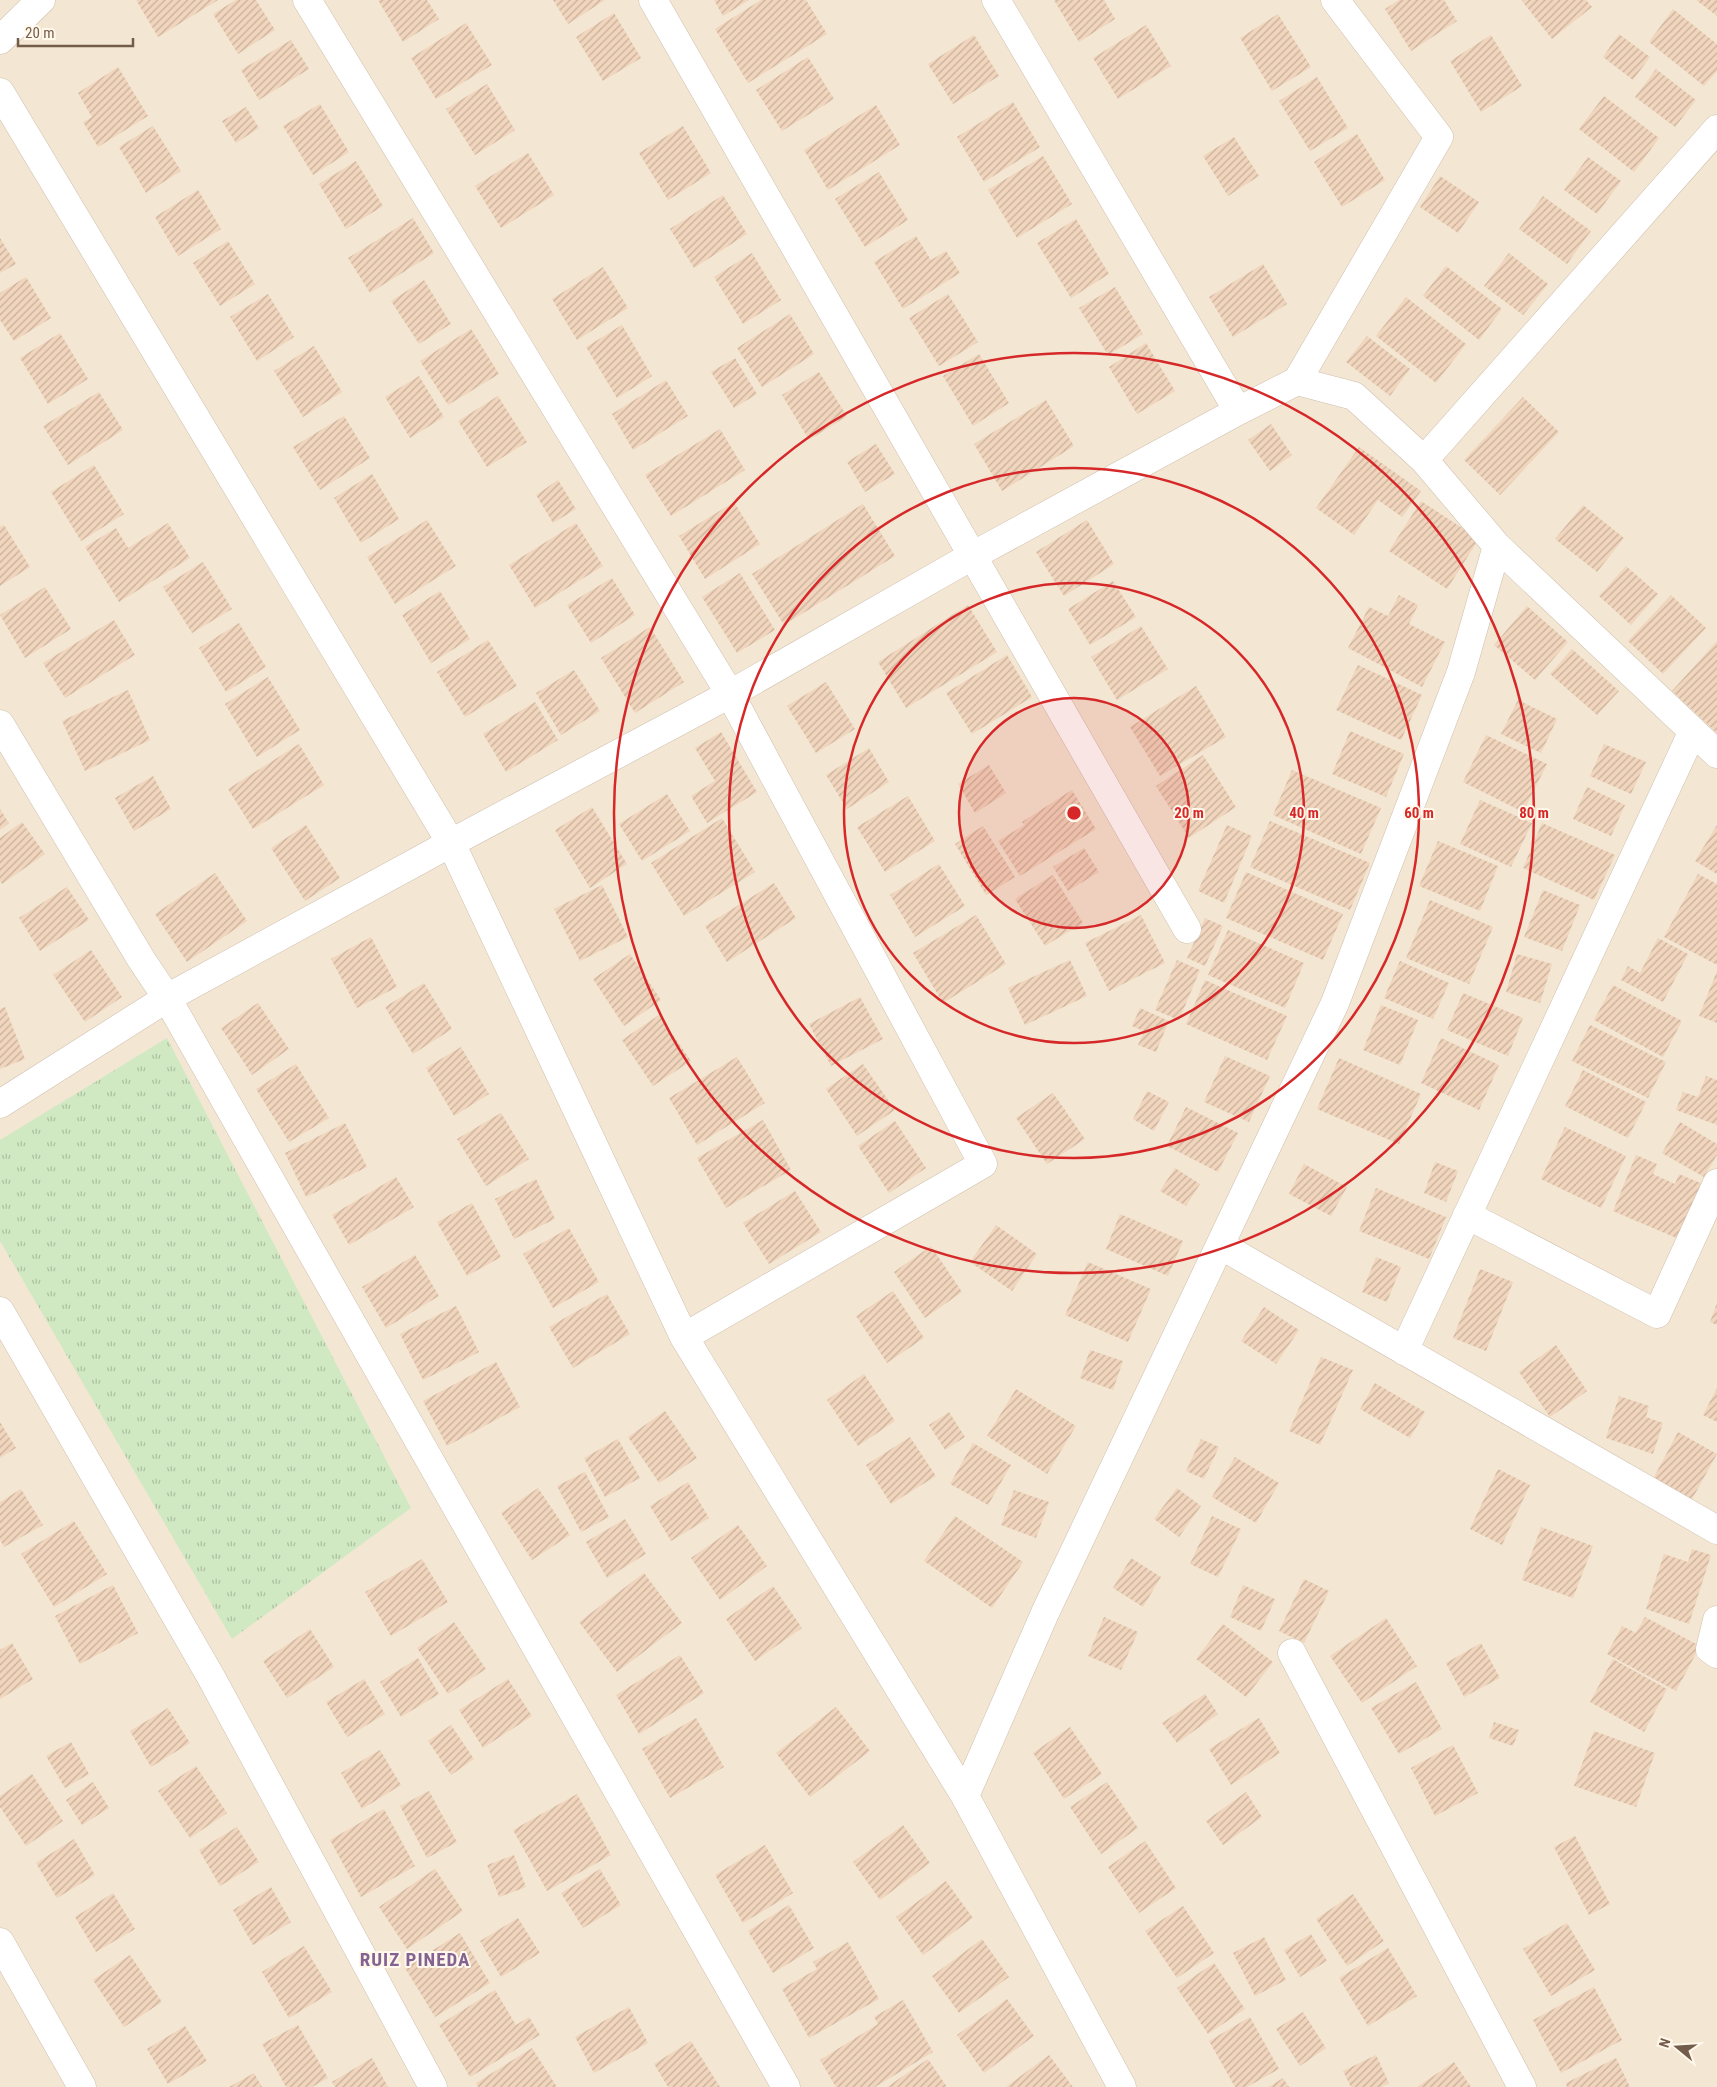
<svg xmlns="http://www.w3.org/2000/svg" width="1717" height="2087" font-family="'Roboto Condensed',sans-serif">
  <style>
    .residential { fill: #f3e7d3 }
    .grass { fill: url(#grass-tufts) }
    .building { fill: url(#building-hatch) }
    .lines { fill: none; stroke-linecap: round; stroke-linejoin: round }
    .minor-casing { stroke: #cfbfae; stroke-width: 29 }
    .minor { stroke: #fff; stroke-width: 28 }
    .ring { fill: none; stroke: #d62828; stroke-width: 2.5 }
    .labels { text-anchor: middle; stroke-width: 4; stroke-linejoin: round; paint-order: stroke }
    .district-label { font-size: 19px; font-weight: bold; letter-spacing: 1px; fill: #846291; stroke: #fff8eb }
    .centre { fill: #d62828; stroke: #fff8eb; stroke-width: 2.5 }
    .ring-label { font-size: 15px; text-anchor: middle; font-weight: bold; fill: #d62828; stroke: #fff8eb; stroke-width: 4; stroke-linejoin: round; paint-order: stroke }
  </style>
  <defs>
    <pattern id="grass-tufts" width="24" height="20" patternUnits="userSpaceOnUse" patternTransform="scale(1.25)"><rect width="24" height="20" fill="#d0e9c3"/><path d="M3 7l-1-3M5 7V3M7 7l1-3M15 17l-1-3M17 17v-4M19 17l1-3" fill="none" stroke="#adc0a0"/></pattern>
    <pattern id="building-hatch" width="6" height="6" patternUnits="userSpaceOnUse" patternTransform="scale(1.25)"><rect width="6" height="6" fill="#f1d5bd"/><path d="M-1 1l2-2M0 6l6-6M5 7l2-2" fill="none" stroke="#c8b09c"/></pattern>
  </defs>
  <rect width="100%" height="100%" fill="#fcf4e5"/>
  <path class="residential" d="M0 0H1717V2087H0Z"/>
  <path class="grass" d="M167 1038 411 1508 232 1639 0 1241V1140Z"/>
  <path class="building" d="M136 0H218L158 37Z
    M236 0H256L275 30 238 54 213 14Z
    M378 0H427L439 19 403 42Z
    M553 0H605L568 24Z
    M714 0H749L723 16Z
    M761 0H806L827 34 748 83 715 29Z
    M1054 0H1104L1115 19 1079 42Z
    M1399 0H1444L1457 21 1411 51 1385 9Z
    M1523 0H1586L1592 7 1552 39 1522 1Z
    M1696 0H1717V16Z
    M1673 9 1717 44V71L1704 86 1649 42Z
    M614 13 641 58 603 81 576 37Z
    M1278 14 1311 67 1272 91 1240 38Z
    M466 23 492 65 436 99 411 58Z
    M1146 25 1171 66 1118 99 1093 58Z
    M1619 34 1650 57 1633 80 1603 57Z
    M974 35 999 76 953 104 928 64Z
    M1491 35 1522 86 1481 112 1450 61Z
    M291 40 309 69 259 100 241 70Z
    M808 57 834 99 782 131 756 90Z
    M118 67 148 116 98 147 83 122 92 117 78 93Z
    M1656 69 1696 100 1675 127 1635 97Z
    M1317 77 1348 128 1310 151 1279 101Z
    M487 84 515 130 475 155 446 109Z
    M1604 96 1659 138 1634 172 1579 129Z
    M1013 102 1040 147 984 182 957 137Z
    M320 104 349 152 313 175 283 126Z
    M876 105 900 145 828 190 804 150Z
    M246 107 259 128 236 143 222 121Z
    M153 126 181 171 146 193 119 147Z
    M683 126 711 173 668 200 639 153Z
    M1357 134 1385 180 1342 207 1314 162Z
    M1234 137 1259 176 1228 196 1203 156Z
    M528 153 554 195 501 228 475 186Z
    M1043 156 1072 204 1017 238 988 190Z
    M1588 157 1621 181 1597 214 1564 190Z
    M356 161 383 206 346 229 319 184Z
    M879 172 908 220 865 247 835 199Z
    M1440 176 1479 202 1458 233 1420 207Z
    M198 190 221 229 178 256 155 217Z
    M723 195 747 234 694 268 670 229Z
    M1543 196 1591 231 1567 264 1519 229Z
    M413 218 434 253 370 293 348 258Z
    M1076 219 1109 274 1071 298 1037 243Z
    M916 236 931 260 946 251 960 273 903 309 874 262Z
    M0 238 16 264 0 273Z
    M228 241 255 284 220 306 193 263Z
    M752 253 781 300 743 324 714 277Z
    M1509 253 1548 284 1523 315 1484 286Z
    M1263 264 1287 304 1233 337 1209 297Z
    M1446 266 1502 309 1479 340 1423 296Z
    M603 267 628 308 577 340 552 299Z
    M26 277 51 318 14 341 0 320V293Z
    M424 280 451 324 419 344 391 301Z
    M1115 287 1143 334 1108 355 1079 308Z
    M268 294 294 337 257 361 230 317Z
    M948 294 978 342 939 366 909 318Z
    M1406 297 1466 344 1436 383 1376 336Z
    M790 314 814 354 762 387 737 348Z
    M622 325 652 376 617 398 586 347Z
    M471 329 499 374 448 405 420 361Z
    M60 333 88 379 48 404 20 358Z
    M1367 336 1410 369 1390 396 1346 362Z
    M1146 343 1175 391 1137 414 1109 367Z
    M314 346 342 392 303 417 274 371Z
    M979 354 1009 403 973 426 943 376Z
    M735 358 757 394 734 408 711 372Z
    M819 372 847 416 809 440 782 395Z
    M419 376 444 417 410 438 385 397Z
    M666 380 688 416 633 450 612 414Z
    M99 392 123 430 68 465 43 426Z
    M498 396 527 442 487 467 458 421Z
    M1523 397 1559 432 1500 495 1464 460Z
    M1046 400 1074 446 1002 491 974 444Z
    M344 416 370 458 320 490 293 447Z
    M1271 424 1292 455 1270 471 1248 440Z
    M720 429 745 470 671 516 645 475Z
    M876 444 895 474 865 492 847 462Z
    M1359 447 1421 491 1402 517 1378 500 1354 535 1316 508Z
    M94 465 124 514 81 541 51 492Z
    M372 474 399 519 361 543 334 498Z
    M558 480 576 509 553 523 536 495Z
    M1421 501 1479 539 1447 589 1389 551Z
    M734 502 760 544 705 579 679 536Z
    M863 504 895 556 784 625 752 574Z
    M1583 505 1624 538 1597 572 1555 539Z
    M427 520 456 566 395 604 367 557Z
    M1087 520 1114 564 1064 596 1036 552Z
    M168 523 190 558 119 602 85 547 116 528 128 548Z
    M576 523 603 566 535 608 509 565Z
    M4 525 30 567 0 586V527Z
    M203 562 232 609 192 633 163 587Z
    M1626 566 1658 594 1631 625 1599 596Z
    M740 573 775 630 737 653 702 597Z
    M612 578 635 615 591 643 567 605Z
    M1113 581 1136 617 1090 645 1068 609Z
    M45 587 71 629 25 658 0 615Z
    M440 591 470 639 431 663 402 615Z
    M1399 595 1418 605 1409 624 1445 642 1422 687 1348 648 1369 607 1388 616Z
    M1671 595 1706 628 1663 674 1628 641Z
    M968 605 997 652 906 708 878 662Z
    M1527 606 1568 642 1535 680 1494 645Z
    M114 620 135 655 65 698 43 663Z
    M239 623 266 667 226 692 199 648Z
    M1141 626 1168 669 1117 700 1091 657Z
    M650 627 684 682 635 713 601 658Z
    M488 640 517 686 465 717 437 672Z
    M1717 641V733L1672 691Z
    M1572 649 1619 691 1597 715 1550 674Z
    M1007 655 1032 697 972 734 946 693Z
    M1358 665 1422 695 1401 740 1336 710Z
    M574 670 600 711 561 735 536 693Z
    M268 677 300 730 257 757 225 704Z
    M826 682 855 729 816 753 787 706Z
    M1196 686 1226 737 1160 776 1130 727Z
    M128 690 150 740 85 771 62 721Z
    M1518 700 1557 719 1541 753 1501 734Z
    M535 702 558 740 506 772 483 734Z
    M1350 731 1404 754 1386 797 1332 774Z
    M721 732 757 792 707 823 691 796 715 781 695 748Z
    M1486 735 1547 764 1523 812 1463 782Z
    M299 744 324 785 253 829 228 789Z
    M1604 744 1646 762 1631 794 1590 776Z
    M869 748 889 782 847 809 826 775Z
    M1203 755 1236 807 1189 838 1156 786Z
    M989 765 1006 793 975 813 958 784Z
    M1292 770 1381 808 1361 854 1273 815Z
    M153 776 171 809 134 831 115 798Z
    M1587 787 1625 805 1611 836 1573 819Z
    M1072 790 1096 829 1020 876 998 841 1024 825 1022 822Z
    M667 794 690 831 642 861 619 824Z
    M908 796 935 841 885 872 857 827Z
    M1480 800 1532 823 1511 867 1460 844Z
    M592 807 627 864 590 888 555 830Z
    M0 809 9 823 0 830Z
    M722 818 755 872 684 916 651 863Z
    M1270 821 1370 863 1350 910 1250 867Z
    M22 822 45 854 2 884 0 881V838Z
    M1542 823 1615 855 1594 900 1523 868Z
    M306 825 340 878 305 901 271 848Z
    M1227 825 1252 836 1224 903 1198 891Z
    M1717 825V874L1695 861Z
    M983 826 1015 877 986 895 955 844Z
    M1438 841 1498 866 1480 911 1419 886Z
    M1084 848 1099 872 1068 891 1053 867Z
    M939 864 965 906 915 937 890 895Z
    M1246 872 1343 914 1323 960 1226 918Z
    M215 873 247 921 187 962 155 914Z
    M1698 874 1717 884V965L1664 937Z
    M1053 875 1083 923 1045 946 1015 899Z
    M774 883 796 918 727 962 705 926Z
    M602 885 628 937 580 961 554 909Z
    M67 887 89 920 40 951 19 918Z
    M1543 890 1580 905 1562 951 1524 937Z
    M1430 900 1493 927 1469 984 1406 958Z
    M976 915 1006 964 943 1003 913 953Z
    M1141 915 1165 963 1109 991 1085 943Z
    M1205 918 1223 926 1205 966 1187 958Z
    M1228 930 1304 963 1285 1008 1208 975Z
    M371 937 397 987 357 1008 331 959Z
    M1658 938 1688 954 1663 1002 1621 980 1628 966 1640 973Z
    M91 950 122 997 85 1022 53 975Z
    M630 954 661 1000 624 1026 593 979Z
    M1517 954 1552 964 1540 1003 1506 992Z
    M1070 960 1087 996 1025 1025 1008 988Z
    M1177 960 1200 970 1179 1020 1155 1010Z
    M1400 961 1449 983 1433 1019 1384 998Z
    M1717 971V1023L1699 1016Z
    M1205 980 1287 1016 1267 1060 1186 1024Z
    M424 983 452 1029 413 1054 385 1007Z
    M1613 985 1682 1021 1663 1057 1594 1020Z
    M1463 993 1523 1018 1508 1056 1447 1030Z
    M860 997 883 1039 831 1066 809 1024Z
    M258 1003 289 1049 252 1075 221 1028Z
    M1381 1005 1418 1020 1400 1065 1363 1050Z
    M5 1007 25 1059 0 1069V1009Z
    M1140 1008 1169 1021 1156 1052 1138 1045 1144 1031 1132 1026Z
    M659 1015 691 1061 653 1086 622 1040Z
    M1590 1025 1666 1062 1648 1098 1572 1061Z
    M1441 1038 1499 1065 1479 1110 1421 1083Z
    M461 1047 489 1094 454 1116 426 1068Z
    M1225 1056 1270 1076 1249 1122 1204 1102Z
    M737 1057 765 1103 697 1145 669 1098Z
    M1339 1058 1421 1094 1399 1144 1317 1109Z
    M296 1064 329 1118 289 1142 256 1089Z
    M863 1064 895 1110 857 1136 826 1089Z
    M1583 1070 1646 1102 1628 1138 1565 1106Z
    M1706 1076 1717 1080V1125L1676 1110 1683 1092 1698 1097Z
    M1147 1091 1169 1102 1154 1131 1133 1119Z
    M1053 1093 1085 1139 1047 1164 1016 1118Z
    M1186 1107 1238 1133 1218 1172 1167 1146Z
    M501 1113 529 1159 486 1186 457 1139Z
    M763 1120 791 1170 726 1208 697 1158Z
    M895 1121 926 1168 889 1193 858 1146Z
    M1680 1122 1717 1144V1155L1704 1177 1662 1153Z
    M345 1123 367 1167 306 1197 285 1153Z
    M1565 1127 1626 1156 1601 1208 1541 1179Z
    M1636 1155 1657 1164 1653 1174 1675 1184 1679 1174 1705 1185 1681 1240 1613 1211Z
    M1435 1162 1458 1171 1446 1202 1424 1193Z
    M1304 1164 1347 1187 1331 1216 1289 1194Z
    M1175 1168 1200 1184 1186 1206 1160 1191Z
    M396 1177 414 1207 349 1245 332 1215Z
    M536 1179 555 1219 514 1239 495 1199Z
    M1376 1188 1446 1217 1429 1259 1359 1231Z
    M795 1191 821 1232 769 1264 743 1223Z
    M472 1203 501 1257 467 1276 437 1222Z
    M1120 1214 1183 1241 1168 1276 1106 1249Z
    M996 1225 1037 1254 1012 1291 970 1262Z
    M569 1228 599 1282 553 1308 523 1254Z
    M931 1246 962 1292 925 1318 894 1272Z
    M415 1255 439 1296 386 1328 362 1287Z
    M1376 1257 1401 1267 1387 1302 1362 1292Z
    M1088 1262 1151 1289 1128 1342 1065 1315Z
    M1480 1269 1513 1282 1486 1351 1453 1338Z
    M893 1291 924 1338 887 1363 856 1316Z
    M607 1294 630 1334 573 1368 549 1327Z
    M1717 1303V1325L1710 1322Z
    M456 1306 479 1352 423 1380 400 1334Z
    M1264 1307 1299 1330 1276 1364 1241 1341Z
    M1556 1345 1587 1391 1550 1417 1519 1372Z
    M1090 1350 1123 1361 1113 1390 1080 1378Z
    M1321 1357 1353 1370 1320 1445 1289 1431Z
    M496 1362 520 1407 447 1446 423 1401Z
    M864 1374 895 1421 858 1446 827 1400Z
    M1375 1383 1425 1412 1410 1438 1360 1409Z
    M1717 1388V1422L1703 1415Z
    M1016 1389 1076 1426 1047 1474 987 1436Z
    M1619 1396 1649 1406 1646 1417 1663 1423 1653 1454 1606 1438Z
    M665 1411 697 1458 659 1483 628 1437Z
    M949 1412 965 1437 945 1450 929 1425Z
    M0 1422 16 1448 0 1458Z
    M1678 1432 1717 1454 1691 1501 1653 1479Z
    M910 1437 936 1476 891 1504 866 1465Z
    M618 1439 640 1478 605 1497 584 1458Z
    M1201 1439 1219 1447 1204 1479 1186 1471Z
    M973 1443 1011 1465 988 1505 950 1484Z
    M1235 1457 1279 1483 1256 1523 1212 1497Z
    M1498 1469 1530 1485 1502 1545 1470 1529Z
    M585 1472 609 1517 581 1532 557 1486Z
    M688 1482 709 1518 671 1541 650 1506Z
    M538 1488 570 1535 532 1560 501 1513Z
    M1177 1488 1201 1506 1179 1537 1154 1519Z
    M21 1489 43 1525 4 1547 0 1540V1502Z
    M1014 1490 1049 1502 1036 1538 1001 1525Z
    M955 1516 1023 1562 992 1608 924 1561Z
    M1212 1516 1241 1529 1218 1577 1190 1564Z
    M625 1519 646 1554 607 1578 586 1542Z
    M74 1521 107 1574 54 1607 21 1554Z
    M738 1525 767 1566 720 1600 691 1558Z
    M1541 1527 1593 1546 1573 1598 1522 1580Z
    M1692 1549 1711 1555 1689 1624 1646 1609 1664 1554 1688 1562Z
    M1131 1558 1161 1577 1143 1607 1113 1588Z
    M422 1559 448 1602 391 1636 365 1592Z
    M644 1573 682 1623 617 1672 579 1622Z
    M1304 1579 1329 1591 1304 1643 1279 1631Z
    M113 1585 138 1633 80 1664 55 1616Z
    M1243 1585 1275 1599 1261 1631 1230 1617Z
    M773 1586 802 1628 755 1661 726 1619Z
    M1104 1617 1138 1632 1121 1670 1088 1656Z
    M1645 1617 1700 1646 1676 1691 1607 1654 1622 1626 1636 1633Z
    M1386 1618 1417 1666 1362 1703 1330 1656Z
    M454 1622 486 1669 448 1694 417 1648Z
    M1223 1624 1273 1662 1246 1697 1196 1659Z
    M310 1629 334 1667 287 1698 263 1661Z
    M12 1643 33 1679 0 1699V1650Z
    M1481 1643 1500 1678 1464 1697 1446 1663Z
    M680 1655 704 1693 639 1734 616 1695Z
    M418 1658 439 1694 401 1717 380 1682Z
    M1613 1659 1667 1689 1644 1732 1590 1702Z
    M364 1679 385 1714 347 1737 326 1702Z
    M508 1679 532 1716 483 1748 459 1710Z
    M1416 1682 1442 1729 1399 1754 1371 1708Z
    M1205 1694 1218 1714 1177 1743 1162 1723Z
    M836 1707 870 1751 810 1797 776 1753Z
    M168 1708 190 1743 151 1767 130 1731Z
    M696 1718 724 1767 670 1798 642 1749Z
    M1259 1718 1280 1753 1231 1785 1209 1749Z
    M1494 1722 1519 1730 1513 1746 1489 1738Z
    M451 1725 474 1759 451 1775 428 1741Z
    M1070 1727 1102 1774 1064 1799 1033 1753Z
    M1594 1731 1655 1753 1636 1807 1574 1786Z
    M71 1742 89 1774 65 1788 46 1756Z
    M1453 1745 1478 1793 1435 1816 1411 1768Z
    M380 1750 401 1785 362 1809 341 1773Z
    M196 1766 227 1813 190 1838 158 1791Z
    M32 1774 63 1821 26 1846 0 1807V1796Z
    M93 1782 109 1808 82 1825 66 1800Z
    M1107 1782 1138 1828 1101 1854 1070 1807Z
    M429 1791 457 1842 427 1858 400 1806Z
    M1246 1792 1262 1817 1223 1845 1206 1821Z
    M577 1794 611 1855 547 1891 513 1830Z
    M384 1809 415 1866 361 1897 330 1840Z
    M903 1825 930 1863 880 1900 853 1862Z
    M237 1827 259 1862 220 1886 199 1850Z
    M1575 1836 1610 1904 1589 1915 1554 1847Z
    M74 1839 95 1875 57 1898 36 1863Z
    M1145 1841 1176 1888 1139 1913 1108 1867Z
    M765 1845 793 1893 743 1923 715 1875Z
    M514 1855 526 1887 499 1897 487 1865Z
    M435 1869 463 1911 407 1949 379 1907Z
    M600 1869 621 1905 583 1928 561 1893Z
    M946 1881 973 1918 923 1955 896 1917Z
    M271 1887 291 1922 253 1945 233 1910Z
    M113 1893 135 1929 96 1952 75 1917Z
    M1353 1894 1384 1941 1347 1966 1316 1919Z
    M789 1905 814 1948 773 1973 748 1931Z
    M1183 1906 1214 1953 1177 1978 1145 1931Z
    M518 1918 540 1953 501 1977 480 1941Z
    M1567 1923 1595 1970 1551 1996 1523 1949Z
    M460 1933 490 1983 435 2017 405 1968Z
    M1311 1934 1327 1961 1300 1977 1284 1950Z
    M1264 1937 1286 1980 1255 1996 1233 1953Z
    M982 1939 1009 1977 959 2013 932 1976Z
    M848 1942 879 1999 809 2038 782 1989 817 1969 813 1962Z
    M304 1946 332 1992 289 2018 262 1972Z
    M1388 1948 1417 1996 1368 2026 1339 1978Z
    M130 1955 162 2002 124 2027 93 1980Z
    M1214 1963 1245 2009 1208 2034 1177 1988Z
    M1594 1987 1622 2040 1561 2073 1533 2020Z
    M495 1990 516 2025 529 2017 540 2035 470 2077 439 2025Z
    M1007 1999 1034 2036 984 2073 957 2035Z
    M903 2000 933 2052 875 2087H836L820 2060 878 2024 874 2017Z
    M629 2007 648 2043 594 2073 575 2037Z
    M1303 2012 1326 2048 1300 2066 1276 2029Z
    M1250 2017 1279 2069 1247 2087H1235L1209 2041Z
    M298 2025 328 2078 312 2087H286L262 2044Z
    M185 2026 207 2061 168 2084 147 2049Z
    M691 2041 720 2087H668L654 2064Z
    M532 2048 557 2087H478L476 2083Z
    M1049 2055 1073 2087H1006Z
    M1376 2055 1389 2083 1382 2087H1351L1343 2071Z
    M372 2058 388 2087H335L332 2082Z
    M1616 2058 1630 2087H1567L1566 2083Z
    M928 2059 947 2087H887Z
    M1454 2062 1471 2087H1417Z
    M254 2073 262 2087H229Z
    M1283 2078 1289 2087H1269Z"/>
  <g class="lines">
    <g class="minor-casing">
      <path id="minor" d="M307 0 730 694 983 1164 684 1337
        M653 0 1187 929
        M996 0 1238 411
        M0 40 41 0
        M0 92 451 843 684 1337 965 1796 1122 2087
        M1297 381 1354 396 1424 460 1497 546 1717 754
        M1424 460 1717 129
        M0 724 141 959 167 998 786 2087
        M0 1104 167 998 451 843 730 694 972 556 1238 411 1297 381 1439 137 1335 0
        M1467 1215 1657 1314 1717 1183
        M1220 1245 1717 1530
        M0 1311 211 1677 433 2087
        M1404 1351 1692 733
        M1717 1620 1710 1649 1717 1654
        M1292 1653 1522 2087
        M965 1796 1045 1613 1335 1003 1461 672 1497 546
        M0 1942 82 2087"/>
    </g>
    <use href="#minor" class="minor"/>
  </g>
  <circle cx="1074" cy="813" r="115" fill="#d62828" fill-opacity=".12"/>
  <g class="ring">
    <circle cx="1074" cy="813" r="115"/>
    <circle cx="1074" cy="813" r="230"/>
    <circle cx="1074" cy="813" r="345"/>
    <circle cx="1074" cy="813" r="460"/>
  </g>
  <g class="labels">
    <g class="district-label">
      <text x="415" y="1966">RUIZ PINEDA</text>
    </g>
  </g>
  <circle cx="1074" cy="813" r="8" class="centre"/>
  <g class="ring-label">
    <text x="1189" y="818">20 m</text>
    <text x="1304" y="818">40 m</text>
    <text x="1419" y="818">60 m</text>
    <text x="1534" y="818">80 m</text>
  </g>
  <g transform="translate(1677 2047) rotate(288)" stroke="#fff8eb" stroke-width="4" paint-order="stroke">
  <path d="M0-4L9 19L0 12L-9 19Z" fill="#745c4a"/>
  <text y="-8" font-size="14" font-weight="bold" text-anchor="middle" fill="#745c4a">N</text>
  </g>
  <path d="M18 38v8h115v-8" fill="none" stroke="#745c4a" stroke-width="2.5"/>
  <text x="25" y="38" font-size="15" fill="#745c4a" stroke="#fff8eb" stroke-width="4" paint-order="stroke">20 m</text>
</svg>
